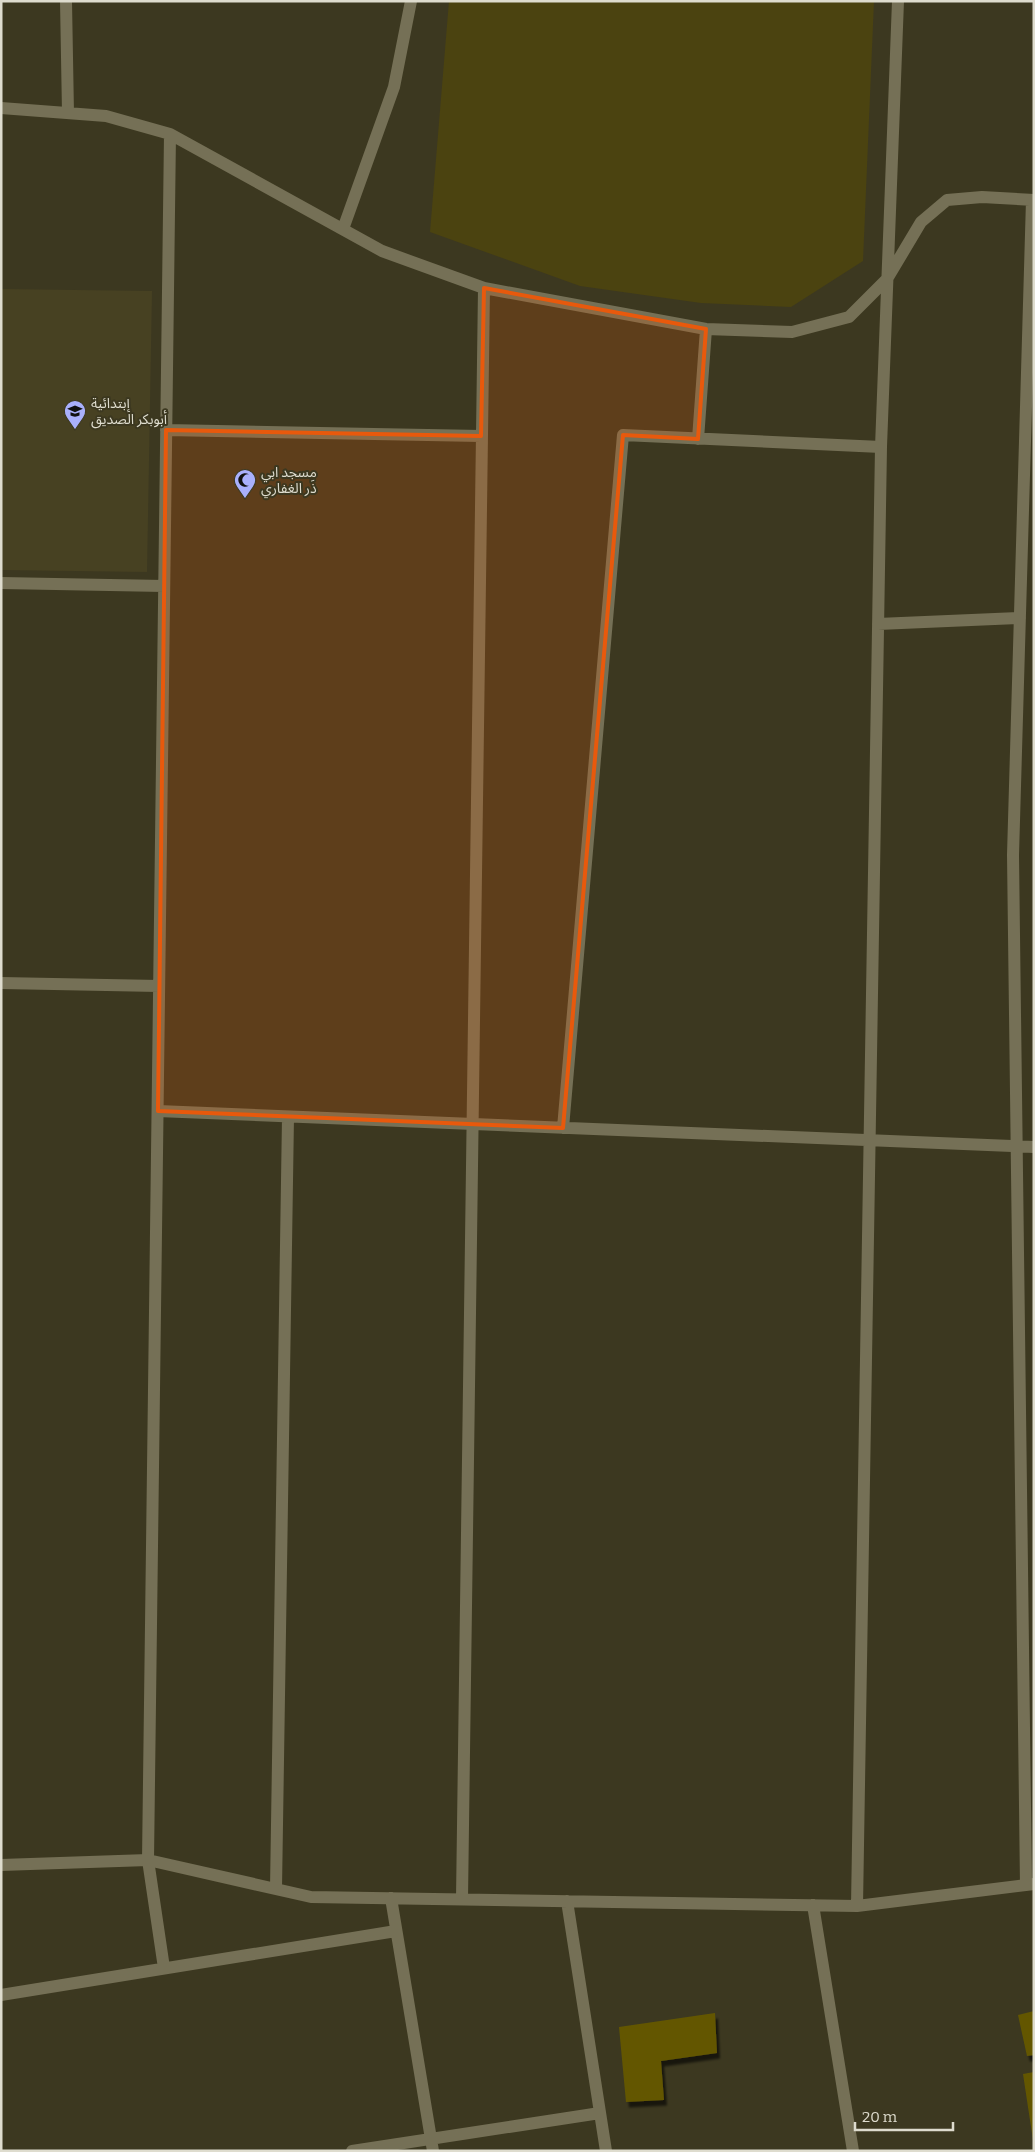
<svg xmlns="http://www.w3.org/2000/svg" width="1035" height="2152" font-family="Bitter,'Noto Sans Arabic',serif">
  <style>
    .built { fill: #474122 }
    .green { fill: #4b4310 }
    .building { fill: #635701; filter: url(#shadow) }
    .lines { fill: none; stroke-linecap: round; stroke-linejoin: round }
    .minor { stroke: #757056; stroke-width: 12 }
    .marked { fill: #e8590c; fill-opacity: 0.2; stroke: #e8590c; stroke-width: 4; stroke-linejoin: round }
    .labels { text-anchor: middle; stroke-width: 4; stroke-linejoin: round; paint-order: stroke }
    .poi-label { font-size: 14px; fill: #dedcce; stroke: #3c3820; text-anchor: start }
  </style>
  <defs>
    <filter id="shadow"><feDropShadow dx="3" dy="5.5" stdDeviation="1" flood-color="#0009"/></filter>
  </defs>
  <rect width="100%" height="100%" fill="#3c3820"/>
  <path class="built" d="M1 289 152 291 147 572 1 570Z"/>
  <path class="green" d="M449 1H874L863 261 791 307 701 303 580 286 430 232Z"/>
  <path class="building" d="M1034 2011V2055L1027 2056 1018 2015Z
    M715 2013 717 2053 661 2061 664 2100 626 2102 619 2027Z
    M1034 2072V2140H1033L1023 2074Z"/>
  <g class="lines">
    <path class="minor" d="M66 1 68 113
      M1 108 106 116 170 134 382 251 484 288 706 329 792 332 849 317 887 279 921 222 947 200 982 197 1034 200
      M343 229 394 87 411 1
      M166 430 481 436
      M698 439 706 329
      M1 583 164 586
      M878 624 1020 618
      M1 983 159 986
      M158 1111 1034 1147
      M563 1128 623 435 881 447
      M1 1865 148 1860 311 1897 857 1906 1034 1884
      M1026 1885 1013 855 1032 200
      M276 1889 288 1117
      M391 1898 433 2151
      M462 1899 484 288
      M567 1901 606 2151
      M813 1905 853 2151
      M857 1906 881 447 898 1
      M164 1968 148 1860 170 134
      M1 1995 396 1931
      M352 2151 600 2113"/>
  </g>
  <path class="marked" d="M484 288 706 329 698 439 623 435 563 1128 158 1111 166 430 481 436Z"/>
  <defs>
    <g id="school-pin" transform="scale(1.125)"><path d="M0 17L-7.5 6A9.5 9.5 0 1 1 7.5 6Z" fill="#a9b0fc" stroke="#3c3820"/><path d="M0-5L7-2L0 1L-7-2ZM-4 1L0 2.5L4 1V4Q0 6-4 4Z" fill="#111"/></g>
    <g id="mosque-pin" transform="scale(1.125)"><path d="M0 17L-7.5 6A9.5 9.5 0 1 1 7.5 6Z" fill="#a9b0fc" stroke="#3c3820"/><path d="M3.5-4.9A6 6 0 1 0 3.5 4.9A5 5 0 1 1 3.5-4.9Z" fill="#111"/></g>
  </defs>
  <g fill-rule="evenodd">
    <use href="#school-pin" x="75" y="411"/>
    <use href="#mosque-pin" x="245" y="480"/>
  </g>
  <g class="labels">
    <g class="poi-label">
      <text x="91" y="408">إبتدائية<tspan x="91" dy="16">أبوبكر الصديق</tspan></text>
      <text x="261" y="477">مسجد ابي<tspan x="261" dy="16">ذَر الغفاري</tspan></text>
    </g>
  </g>
  <rect width="1035" height="2152" fill="none" stroke="#dedcce" stroke-width="5"/>
  <path d="M855 2122v8h98v-8" fill="none" stroke="#dedcce" stroke-width="2.5"/>
  <text x="862" y="2122" font-size="15" fill="#dedcce" stroke="#3c3820" stroke-width="4" paint-order="stroke">20 m</text>
</svg>
